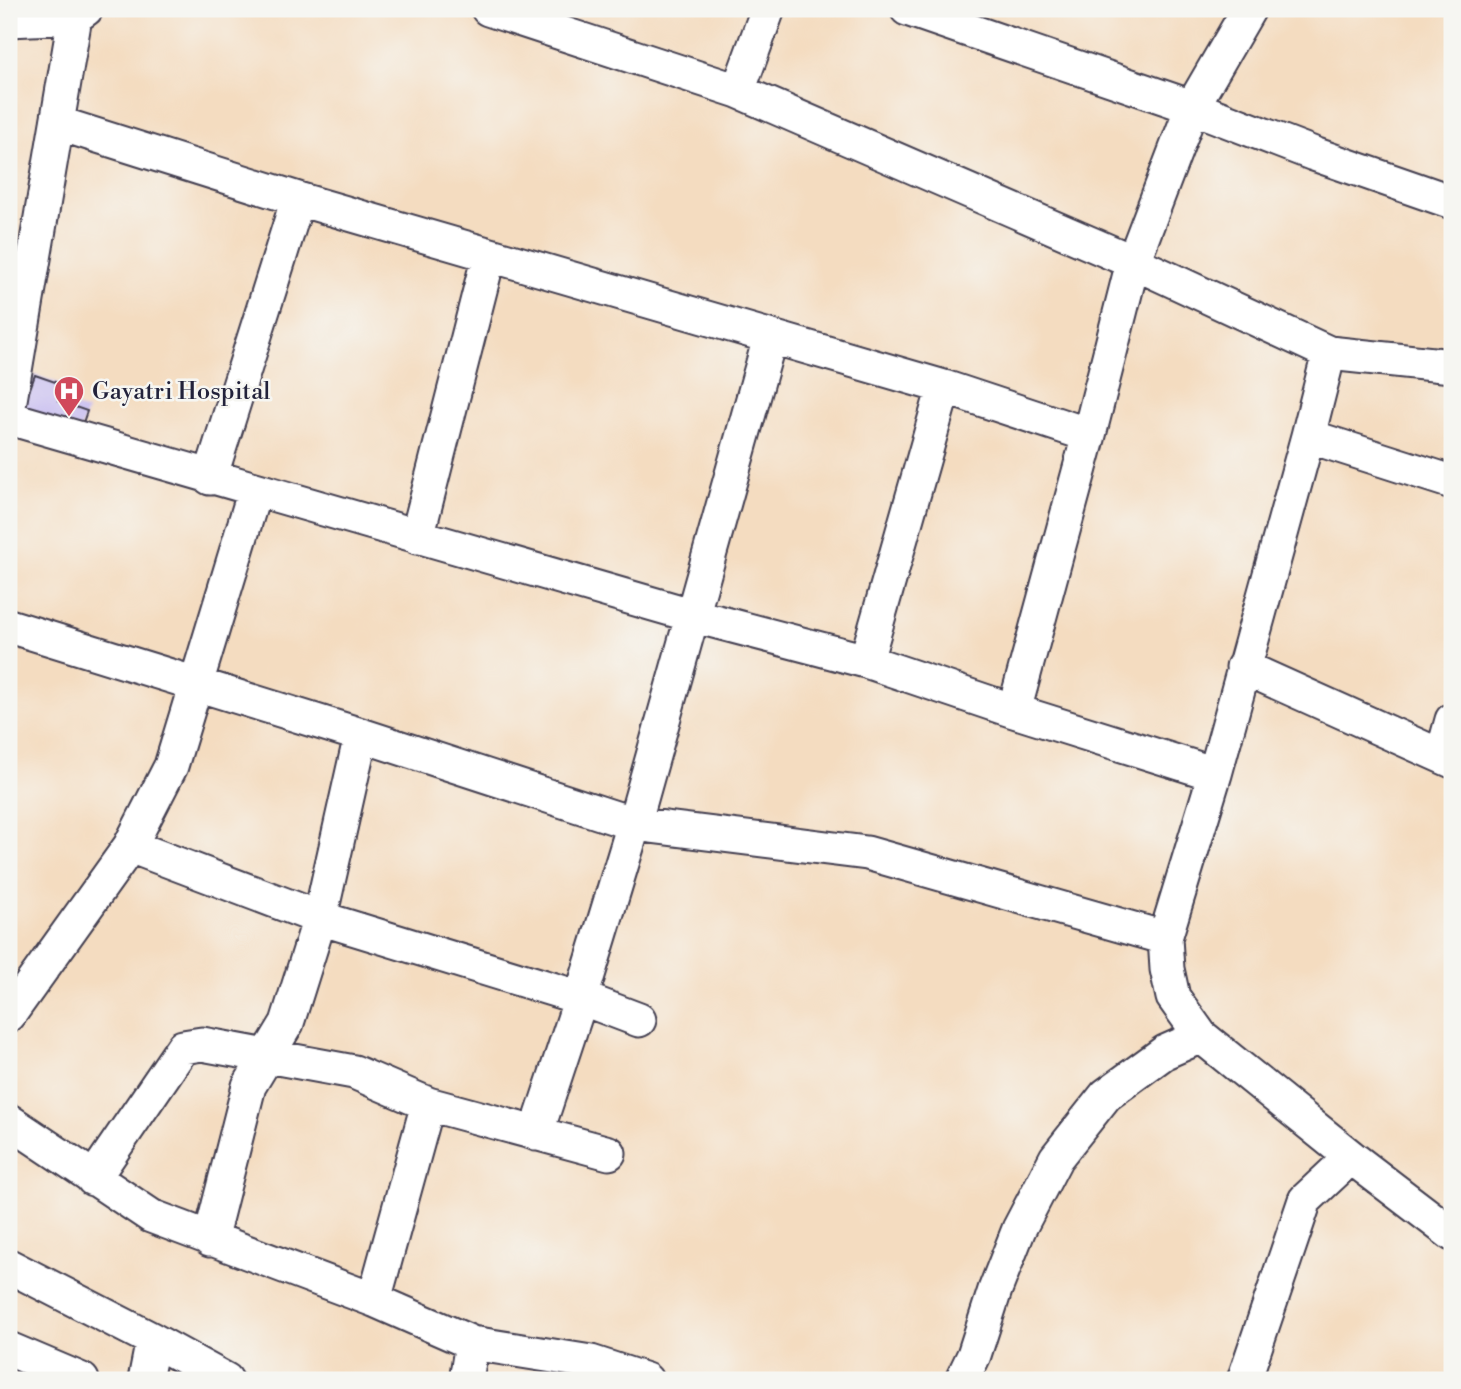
<svg xmlns="http://www.w3.org/2000/svg" width="1461" height="1389" font-family="'Libre Bodoni',serif">
  <style>
    .building { fill: #c3b7f0 }
    .lines { fill: none; stroke-linecap: round; stroke-linejoin: round }
    .minor-casing { stroke: #423e4f; stroke-width: 37 }
    .minor { stroke: #fff; stroke-width: 33 }
    .labels { text-anchor: middle; stroke-width: 5; stroke-linejoin: round; paint-order: stroke }
    .poi-label { font-size: 24px; fill: #22223b; stroke: #f6f6f2; text-anchor: start }
  </style>
  <rect width="100%" height="100%" fill="#f6f6f2"/>
  <filter id="ink" filterUnits="userSpaceOnUse"><feTurbulence type="fractalNoise" baseFrequency=".0143" numOctaves="2"/><feDisplacementMap in="SourceGraphic" scale="14" xChannelSelector="R" yChannelSelector="G"/><feConvolveMatrix kernelMatrix="1 2 1 2 8 2 1 2 1" color-interpolation-filters="sRGB"/></filter>
  <filter id="wash" filterUnits="userSpaceOnUse"><feTurbulence type="fractalNoise" baseFrequency=".00686" numOctaves="4" result="noise"/><feDisplacementMap in="SourceGraphic" scale="28" xChannelSelector="R" yChannelSelector="G"/><feGaussianBlur stdDeviation="1.57" result="paint"/><feColorMatrix in="noise" values="0 0 0 0 0 0 0 0 0 0 0 0 0 0 0 0 0 1.4 0 .05"/><feComposite in="paint" operator="in"/></filter>
  <g filter="url(#wash)">
    <rect width="100%" height="100%" fill="#f4dcc0"/>
    <g id="blocks">
      <path class="building" d="M35 375 64 385 58 401 87 411 79 434 21 414Z"/>
    </g>
  </g>
  <g filter="url(#ink)">
    <use href="#blocks" fill-opacity="0" stroke="#423e4f" stroke-width="2"/>
    <g class="lines">
      <g class="minor-casing">
        <path id="minor" d="M488 9 738 91 1133 262 1329 353 1452 366
          M907 9 1192 107 1314 154 1452 202
          M9 20 75 17 86 9
          M738 91 768 9
          M57 123 298 199 944 387 1089 435
          M9 406 75 17
          M9 418 691 615 866 661 1014 711 1215 774
          M1308 436 1452 482
          M210 478 298 199
          M417 537 489 255
          M9 626 361 735 634 824 867 853 1165 938 1167 969 1173 997 1201 1036 1351 1157 1452 1234
          M866 661 944 387
          M1243 667 1452 761
          M1014 711 1089 435 1133 262 1192 107 1249 9
          M1442 756 1452 720
          M130 846 320 918 581 998 639 1020
          M1165 938 1215 774 1308 436 1329 353
          M9 1015 130 846 171 766 255 490
          M9 1121 151 1216 374 1300 472 1343 591 1362 646 1380
          M536 1134 581 998 634 824 770 338
          M93 1179 183 1047 202 1044 354 1072 428 1104 609 1153
          M210 1240 249 1086 287 1023 320 918 361 735
          M9 1266 153 1340 226 1380
          M374 1300 428 1104
          M9 1349 82 1380
          M145 1380 153 1340
          M466 1380 472 1343
          M962 1380 974 1355 995 1290 1019 1229 1056 1158 1106 1095 1165 1052 1201 1036
          M1244 1380 1305 1200 1351 1157"/>
      </g>
      <use href="#minor" class="minor"/>
    </g>
  </g>
  <defs>
    <g id="hospital-pin" transform="scale(1.575)"><path d="M0 17L-7.5 6A9.5 9.5 0 1 1 7.5 6Z" fill="#d1495b" stroke="#f6f6f2"/><path d="M-5-5h3v3.5h4V-5h3V5h-3V1.5h-4V5h-3Z" fill="#fff"/></g>
  </defs>
  <g fill-rule="evenodd">
    <use href="#hospital-pin" x="69" y="391"/>
  </g>
  <g class="labels">
    <g class="poi-label">
      <text x="92" y="399">Gayatri Hospital</text>
    </g>
  </g>
  <rect width="1461" height="1389" fill="none" stroke="#f6f6f2" stroke-width="35"/>
</svg>
